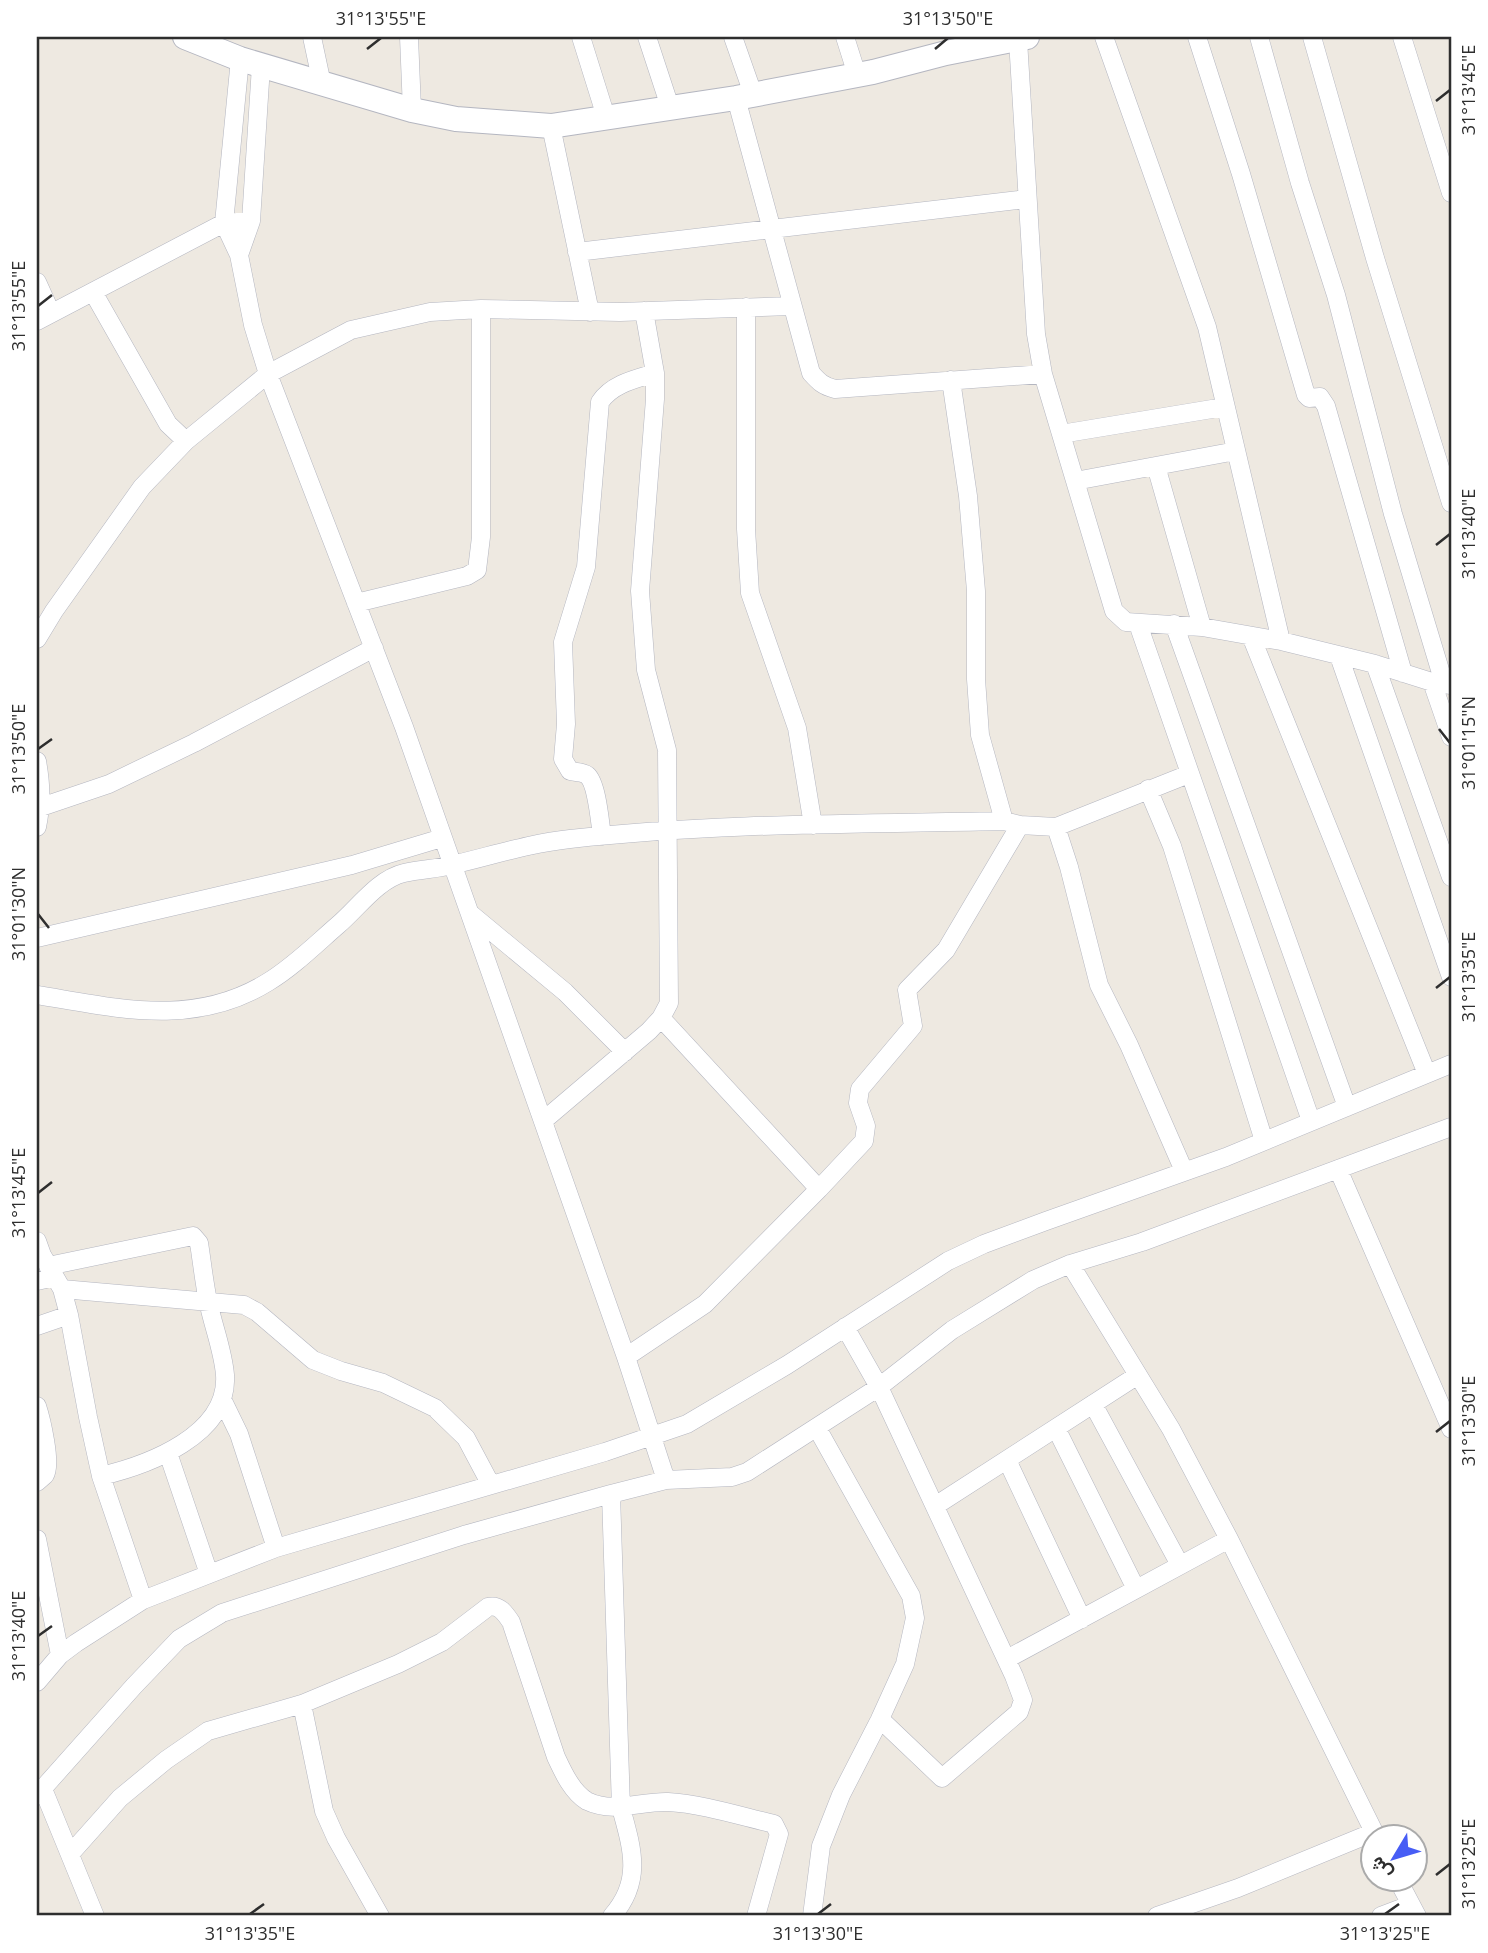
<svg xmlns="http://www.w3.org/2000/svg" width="1488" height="1953" font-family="'Open Sans',Vazirmatn,sans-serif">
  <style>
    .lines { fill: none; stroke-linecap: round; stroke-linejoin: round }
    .street-casing { stroke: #b4b6c0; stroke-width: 19 }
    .secondary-casing { stroke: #b4b6c0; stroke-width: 26 }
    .street { stroke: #fff; stroke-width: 18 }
    .secondary { stroke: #fff; stroke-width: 24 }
    .ticks { fill: none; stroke: #2e2e2e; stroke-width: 2.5 }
    .neatline { fill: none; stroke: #2e2e2e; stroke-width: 2.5 }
    .ticks-label { font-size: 18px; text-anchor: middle; fill: #2e2e2e }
  </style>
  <rect width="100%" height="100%" fill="#eee9e1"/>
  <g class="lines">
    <g class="street-casing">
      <path id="street" d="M312 37 322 84
        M409 37 412 110
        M581 37 606 117
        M647 37 670 107
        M733 37 753 94
        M845 37 857 75
        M1104 37 1207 327 1281 641
        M1197 37 1241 174 1306 395 1309 398 1320 397 1326 406 1403 673
        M1259 37 1300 183 1336 295 1393 514 1444 683
        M1312 37 1375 258 1451 503
        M1402 37 1451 193
        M1018 40 1036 334 1043 374 1114 611 1126 622 1202 627 1281 641 1375 664 1432 682 1451 685
        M240 59 224 223 239 255 253 325 268 374 404 727 626 1357 666 1480
        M736 98 811 373C819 382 823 386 835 389L1043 374
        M551 126 590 312
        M577 252 1026 199
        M239 255 251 221 261 66
        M37 282 51 313
        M93 292 168 424 186 441
        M746 307V529L750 593 797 728 813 825
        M37 321 224 223 251 221
        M951 380 968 496 976 591V679L980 735 1004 821
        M1061 434 1224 407
        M1156 466 1202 627
        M1075 481 1236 451
        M356 603 467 576 477 570 481 537V309
        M1138 624 1311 1121
        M1174 624 1347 1107
        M1251 636 1427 1074
        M37 639 54 611 142 487 186 441 268 374 351 330 430 312 481 309 620 312 791 306
        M1339 656 1451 977
        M1375 664 1451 877
        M1432 682 1451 737
        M37 761C41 784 42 803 37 827
        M1148 789 1172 846 1264 1141
        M41 807 109 784 194 743 374 648
        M1056 827 1069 867 1099 985 1129 1045 1184 1171
        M602 836C600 823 597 783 587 775 583 772 575 772 570 771L563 759 566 724 563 642 586 567 600 402C612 384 635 379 655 373
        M472 915 565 992 625 1052
        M37 938 352 865 442 838
        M37 995C117 1008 194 1028 268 982 293 967 316 944 338 925 358 908 378 879 404 873 421 869 439 869 456 864 494 855 531 843 570 839 714 823 859 824 1004 821L1020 825 1056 827 1189 774
        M661 1018 819 1189
        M543 1121 649 1031 661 1018 669 1003 667 750 646 670 640 591 655 399V373L644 311
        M1338 1169 1451 1429
        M37 1241 42 1255 62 1289 69 1315 88 1417 101 1476 143 1600
        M1070 1264 1171 1429 1229 1539 1377 1838
        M48 1266 193 1236 199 1243C202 1262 204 1282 208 1301 213 1326 223 1350 225 1375 229 1435 148 1465 101 1476
        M37 1281 55 1277
        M62 1289 244 1305 257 1312 313 1360 341 1371 383 1383 435 1408 466 1438 491 1485
        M37 1326 69 1315
        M845 1327 879 1387 1014 1676 1023 1700 1019 1712 942 1778 880 1719
        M626 1357 705 1304 819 1189 864 1141 866 1126 858 1103 860 1089 913 1026 907 990 946 950 1020 825
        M222 1399 239 1434 276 1548
        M1093 1404 1180 1565
        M37 1406C41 1418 52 1464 45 1475 45 1475 37 1482 37 1482
        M1056 1428 1136 1589
        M168 1453 209 1574
        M1007 1460 1082 1619
        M611 1494 621 1808C632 1848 643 1881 612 1916
        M935 1506 1138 1375
        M37 1539 60 1655
        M1007 1659 1229 1539
        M37 1682 60 1655 76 1643 143 1600 276 1548 605 1452 687 1424 787 1365 948 1261 984 1244 1046 1221 1226 1157 1451 1064
        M302 1704 324 1811 336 1838 380 1916
        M43 1789 95 1916
        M37 1795 134 1686 179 1639 222 1613 464 1535 611 1494 666 1480 732 1477 747 1472 879 1387 952 1330 1033 1280 1070 1264 1142 1242 1451 1127
        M71 1853 120 1798 166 1760 208 1731 302 1704 398 1664 442 1642 488 1607C499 1604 505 1613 511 1622L556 1757C563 1772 572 1792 587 1801 614 1814 640 1801 668 1802 703 1804 740 1816 774 1824L779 1834 756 1916
        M1398 1880 1417 1916
        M812 1916 821 1846 841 1795 880 1719 905 1664 915 1618 911 1596 817 1428
        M1157 1916 1238 1888 1374 1832
        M1381 1916 1410 1905"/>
    </g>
    <g class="secondary-casing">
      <path id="secondary" d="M185 37 240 59 412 110 456 119 551 126 736 98 873 72 946 53 1027 37"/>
    </g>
    <use href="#street" class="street"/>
    <use href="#secondary" class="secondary"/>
  </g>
  <path class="ticks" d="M367 49 381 38M935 49 948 38M1436 101 1450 90M38 306 52 295M1436 545 1450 534M1439 729 1450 743M38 749 52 739M38 914 49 928M1436 988 1450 977M38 1193 52 1182M1436 1432 1450 1421M38 1636 52 1626M1436 1875 1450 1864M250 1914 264 1904M818 1914 831 1904M1385 1914 1399 1904"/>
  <rect width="1488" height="1953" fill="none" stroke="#ffffff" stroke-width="77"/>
  <g transform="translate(1394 1858) rotate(232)"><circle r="33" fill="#ffffff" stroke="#ababab" stroke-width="2"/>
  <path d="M0-5L12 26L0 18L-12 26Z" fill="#475df5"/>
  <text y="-10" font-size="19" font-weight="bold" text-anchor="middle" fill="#2e2e2e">ش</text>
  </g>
  <rect x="38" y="38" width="1412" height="1876" class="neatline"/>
  <g class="ticks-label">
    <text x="381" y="25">31°13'55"E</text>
    <text x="948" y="25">31°13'50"E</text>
    <text transform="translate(1469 90) rotate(-90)" y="6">31°13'45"E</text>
    <text transform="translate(19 306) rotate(-90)" y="6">31°13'55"E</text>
    <text transform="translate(1469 534) rotate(-90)" y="6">31°13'40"E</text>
    <text transform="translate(1469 743) rotate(-90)" y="6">31°01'15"N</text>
    <text transform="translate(19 749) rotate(-90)" y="6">31°13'50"E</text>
    <text transform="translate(19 914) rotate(-90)" y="6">31°01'30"N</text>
    <text transform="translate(1469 977) rotate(-90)" y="6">31°13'35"E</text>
    <text transform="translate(19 1193) rotate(-90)" y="6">31°13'45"E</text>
    <text transform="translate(1469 1421) rotate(-90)" y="6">31°13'30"E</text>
    <text transform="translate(19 1636) rotate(-90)" y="6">31°13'40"E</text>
    <text transform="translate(1469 1864) rotate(-90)" y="6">31°13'25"E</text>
    <text x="250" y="1940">31°13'35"E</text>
    <text x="818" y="1940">31°13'30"E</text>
    <text x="1385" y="1940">31°13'25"E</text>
  </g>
</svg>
